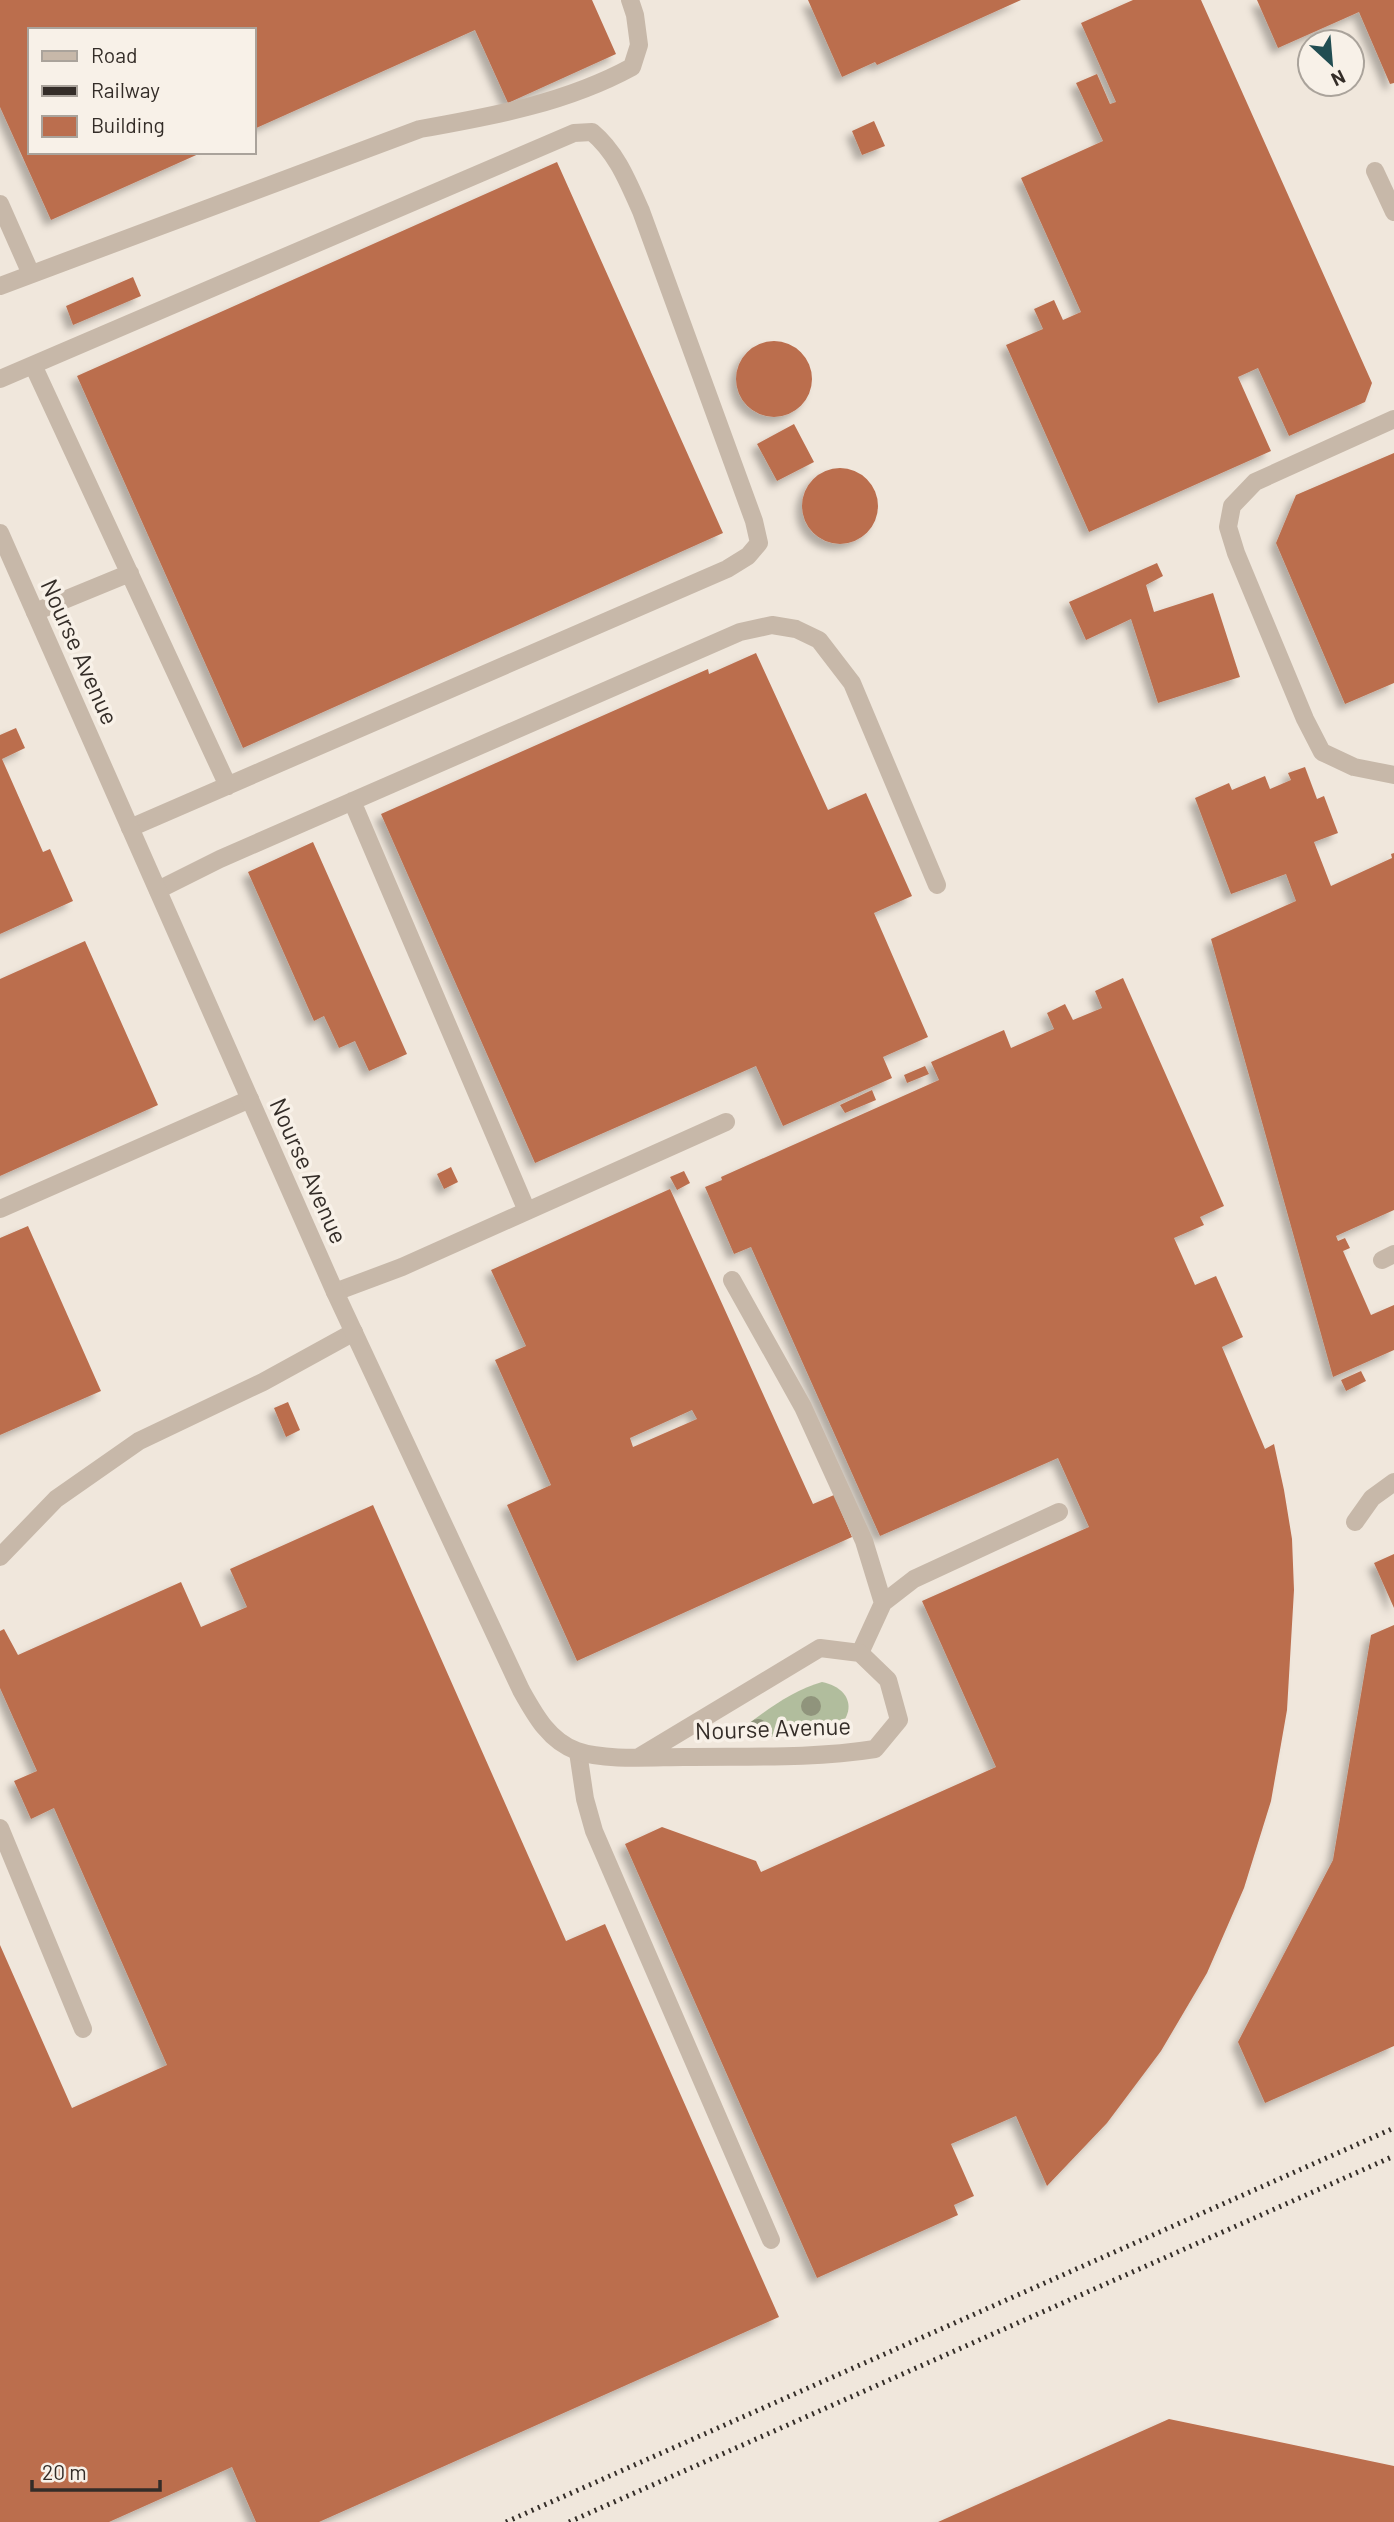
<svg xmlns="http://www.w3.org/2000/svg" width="1394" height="2522" font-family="Barlow,sans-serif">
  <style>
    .green { fill: #b1bd9d }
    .building { fill: #bb6e4e; fill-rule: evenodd; filter: url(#shadow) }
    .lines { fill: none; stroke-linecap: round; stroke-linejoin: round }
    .lane { stroke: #c7b8a9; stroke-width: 18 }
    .street { stroke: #c7b8a9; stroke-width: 18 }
    .rail { stroke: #342d28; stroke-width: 5; stroke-dasharray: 2 5; stroke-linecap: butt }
    .tree { fill: #90947c }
    .labels { text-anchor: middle; stroke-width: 7; stroke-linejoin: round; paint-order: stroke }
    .street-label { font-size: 24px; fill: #342d28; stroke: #f8f1e8 }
  </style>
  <defs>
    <filter id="shadow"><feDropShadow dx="-6" dy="6" stdDeviation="3.5" flood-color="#0004"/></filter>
  </defs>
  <rect width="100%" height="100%" fill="#f0e7dc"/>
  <path class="green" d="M822 1682C860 1690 855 1726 821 1736L756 1737 749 1732 748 1724C769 1708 796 1689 822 1682Z"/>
  <path class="building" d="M0 0H592L616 54 508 103 475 30 254 129V30H30V152H203L51 220 0 107Z
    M808 0H1021L877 65 875 62 842 77Z
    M1133 0H1201L1372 383 1365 402 1289 436 1258 368 1238 377 1271 451 1089 532 1006 345 1043 329 1034 309 1054 300 1063 320 1081 312 1021 178 1103 141 1076 83 1097 74 1110 104 1116 102 1081 23Z
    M1257 0H1394V83L1390 84 1359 12 1278 48Z
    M874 121 885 146 862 155 852 131Z
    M557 162 723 533 243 748 77 376Z
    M133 277 141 296 73 325 66 306Z
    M736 379a38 38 0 1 1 76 0a38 38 0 1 1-76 0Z
    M794 424 814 462 777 481 757 444Z
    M1394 453V683L1345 704 1276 543 1296 495Z
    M802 506a38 38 0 1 1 76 0a38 38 0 1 1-76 0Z
    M1157 563 1163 576 1146 585 1154 612 1213 593 1240 677 1158 703 1131 619 1086 640 1069 602Z
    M756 653 828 810 866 793 912 896 874 913 928 1037 883 1057 892 1078 783 1126 756 1066 535 1163 381 814 708 669 709 674Z
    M16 728 25 748 2 759 43 852 50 849 73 901 0 934V735Z
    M1305 767 1317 799 1324 796 1338 833 1314 842 1331 886 1392 858 1391 854 1394 853V1210L1336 1236 1338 1241 1345 1238 1350 1248 1343 1251 1371 1315 1394 1305V1350L1333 1377 1211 939 1296 901 1286 874 1231 894 1195 798 1229 783 1232 790 1265 776 1270 789 1291 780 1288 773Z
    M313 842 407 1054 369 1071 355 1041 339 1048 324 1016 314 1021 248 872Z
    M85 941 158 1105 0 1176V979Z
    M1123 978 1224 1206 1200 1217 1204 1225 1174 1238 1195 1285 1216 1276 1243 1337 1222 1347 1265 1449 1274 1444 1284 1490 1292 1539 1294 1590 1287 1710 1271 1801 1244 1888 1207 1973 1161 2051 1107 2123 1047 2186 1016 2116 951 2144 974 2196 954 2205 958 2215 817 2278 625 1844 662 1827 756 1861 761 1872 996 1767 922 1601 1089 1527 1058 1458 880 1536 751 1247 734 1254 705 1187 722 1180 721 1177 939 1080 931 1062 1004 1030 1011 1048 1054 1029 1047 1013 1065 1004 1073 1020 1102 1008 1095 991Z
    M925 1066 929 1074 907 1083 904 1075Z
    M872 1090 876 1100 845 1113 840 1105Z
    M451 1167 458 1182 444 1189 437 1174Z
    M684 1171 690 1183 677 1190 670 1177Z
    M670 1189 813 1504 834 1495 852 1537 577 1661 507 1505 551 1485 495 1360 526 1346 491 1270ZM692 1410 697 1419 633 1447 630 1438Z
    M28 1226 101 1391 0 1435V1238Z
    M1361 1371 1366 1381 1346 1391 1341 1380Z
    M288 1402 300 1430 286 1437 274 1408Z
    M373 1505 566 1941 605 1924 779 2317 319 2522H256L232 2467 109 2522H0V1945L72 2108 167 2065 54 1808 31 1819 14 1781 37 1771 0 1688V1631L4 1629 18 1655 181 1582 201 1627 247 1607 230 1569Z
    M1394 1554V1608L1374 1563Z
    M1394 1625V2046L1265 2103 1238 2042 1333 1860 1371 1635Z
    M1169 2419 1394 2466V2522H938Z"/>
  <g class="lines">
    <path class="lane" d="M1375 171 1394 212
      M0 204 31 274
      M0 286 420 129C493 116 566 103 632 67L639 45 635 15 630 0
      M33 365 228 786
      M0 379 574 133 592 132C617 153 628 182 641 211L754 521 759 543 748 556 727 569 130 828
      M1394 419 1255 482 1232 506 1228 527 1236 553 1305 719 1322 752 1354 767 1394 775
      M35 612 130 573
      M352 801 527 1211
      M158 890 220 859 740 632 772 625 796 629 819 640 852 683 937 885
      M0 1209 250 1099
      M1382 1260 1394 1254
      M732 1280 803 1407 864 1541 883 1603
      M335 1292 402 1267 726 1122
      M1355 1522 1372 1498 1394 1482
      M0 1557 56 1499 139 1441 263 1382 354 1332
      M860 1653 883 1603 914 1579 1059 1512
      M578 1752 585 1799 594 1831 771 2240
      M0 1828 83 2029"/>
    <path class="street" d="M0 533 335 1292 521 1690C535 1715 549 1741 577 1751 605 1761 654 1757 684 1757 748 1756 812 1759 875 1749L899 1720 888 1680 860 1653 820 1648 639 1757"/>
    <path class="rail" d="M506 2522 1394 2128
      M569 2522 1394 2156"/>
  </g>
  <g class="tree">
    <circle cx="811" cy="1706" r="10"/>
    <circle cx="758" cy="1729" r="10"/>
  </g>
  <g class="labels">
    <g class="street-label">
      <text transform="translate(79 652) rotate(66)" y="8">Nourse Avenue</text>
      <text transform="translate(308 1171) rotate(66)" y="8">Nourse Avenue</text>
      <text transform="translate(773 1729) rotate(-2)" y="8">Nourse Avenue</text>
    </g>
  </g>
  <rect x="28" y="28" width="228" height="126" fill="#f8f1e8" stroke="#aaa39b" stroke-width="2"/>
  <rect x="42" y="51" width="35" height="10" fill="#c7b8a9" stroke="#aaa39b" stroke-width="2"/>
  <text x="91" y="63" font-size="21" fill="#342d28">Road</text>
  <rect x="42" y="86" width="35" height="10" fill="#342d28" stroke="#aaa39b" stroke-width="2"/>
  <text x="91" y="98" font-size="21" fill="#342d28">Railway</text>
  <rect x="42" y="116" width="35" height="21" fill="#bb6e4e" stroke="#aaa39b" stroke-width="2"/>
  <text x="91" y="133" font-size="21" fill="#342d28">Building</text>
  <g transform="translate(1331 63) rotate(154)"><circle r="33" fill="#f8f1e8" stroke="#aaa39b" stroke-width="2"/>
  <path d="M0-5L12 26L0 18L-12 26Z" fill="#214d52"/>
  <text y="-10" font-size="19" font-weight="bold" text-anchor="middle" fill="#342d28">N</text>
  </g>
  <path d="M32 2480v10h128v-10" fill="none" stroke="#342d28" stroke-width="3.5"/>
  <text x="42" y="2480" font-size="21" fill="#342d28" stroke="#f8f1e8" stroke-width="5" paint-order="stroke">20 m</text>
</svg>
